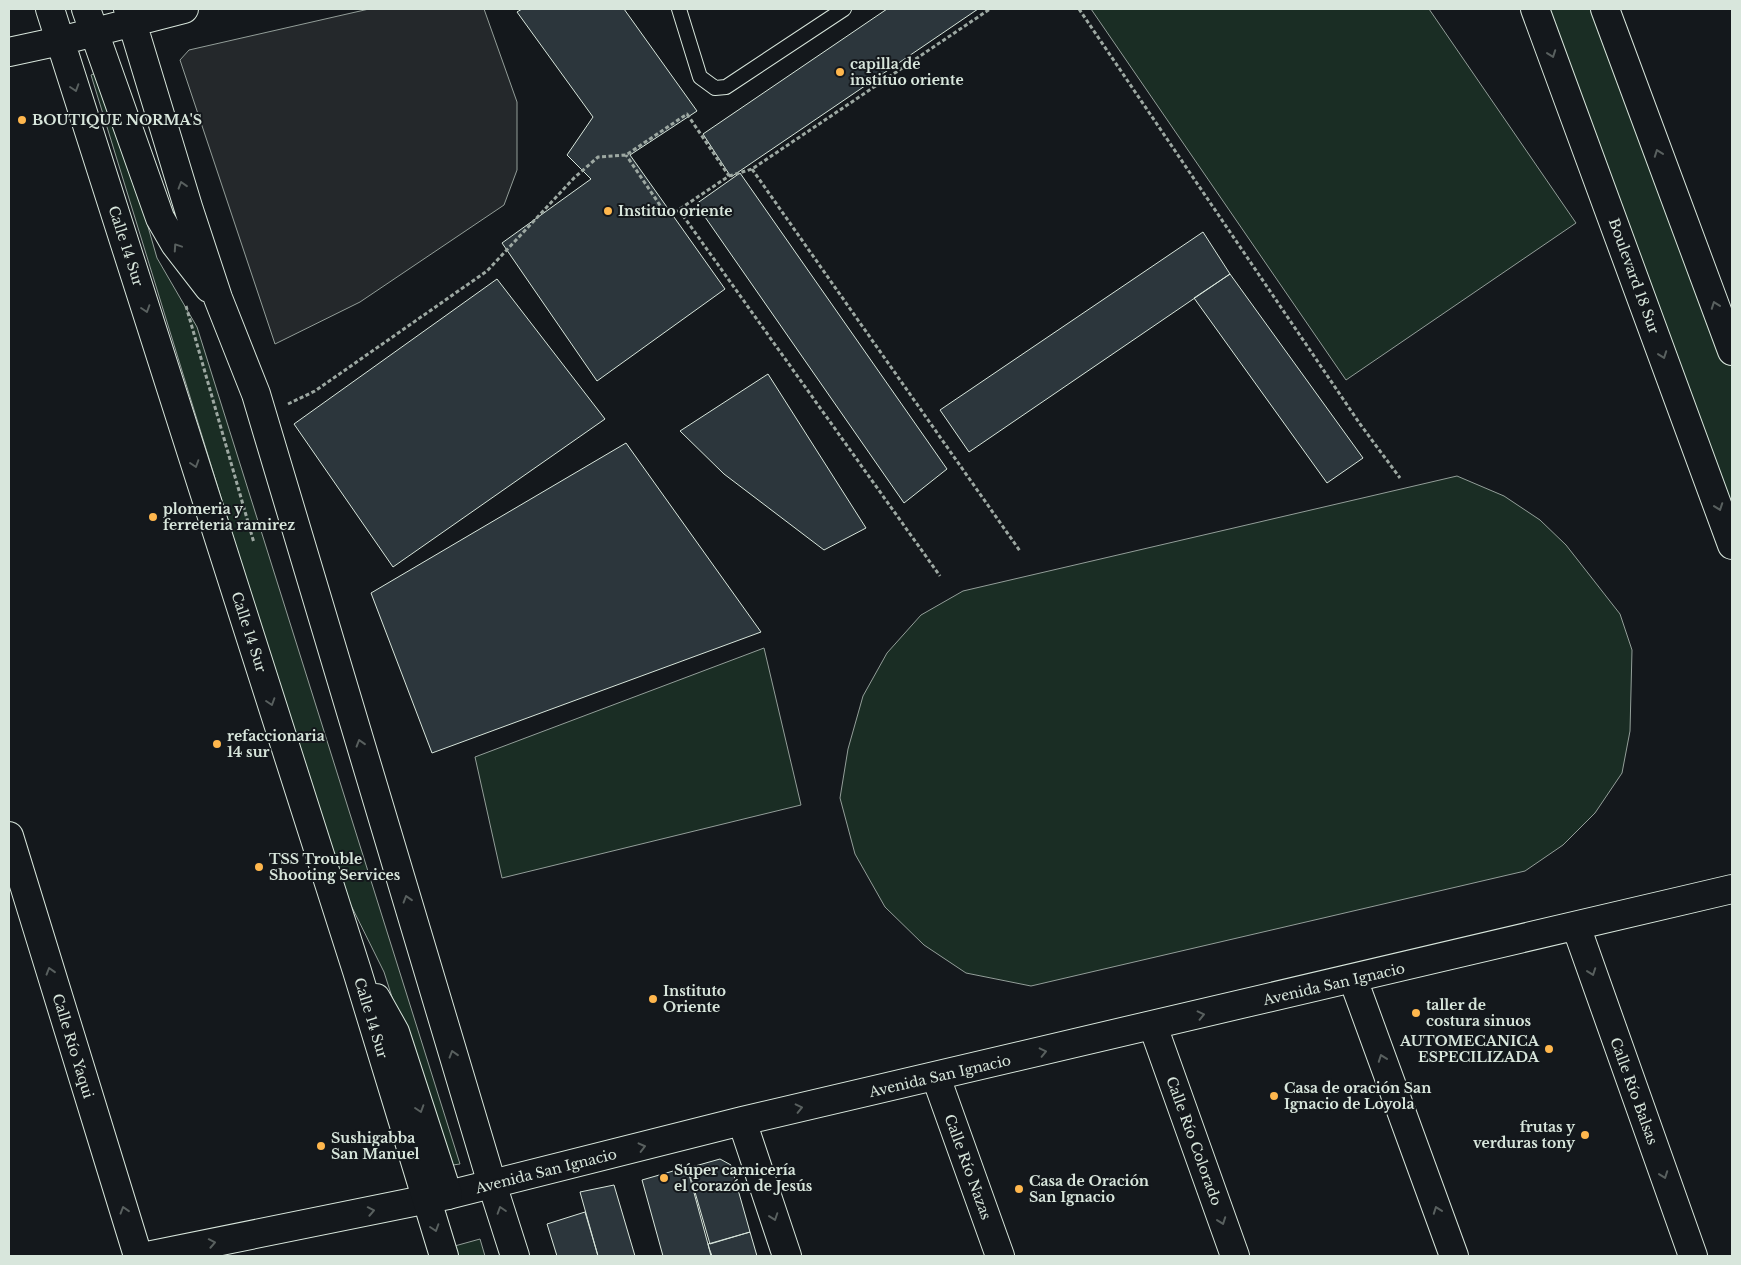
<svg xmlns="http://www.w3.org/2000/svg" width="1741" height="1265" font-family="'Libre Baskerville',serif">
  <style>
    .green { fill: #1a2d24; stroke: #939e99 }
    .parking { fill: #24282b; stroke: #939e99 }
    .building { fill: #2c363c; stroke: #d8e6dc }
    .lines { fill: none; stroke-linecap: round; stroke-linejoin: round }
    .lane-casing { stroke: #d8e6dc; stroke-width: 16 }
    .street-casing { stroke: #d8e6dc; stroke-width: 30 }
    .secondary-casing { stroke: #d8e6dc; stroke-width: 30 }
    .path { stroke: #9da8a2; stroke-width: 3; stroke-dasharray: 4 2.5; stroke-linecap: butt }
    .lane { stroke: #14181c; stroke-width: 14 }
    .street { stroke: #14181c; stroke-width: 28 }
    .secondary { stroke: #14181c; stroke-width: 28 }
    .oneway { stroke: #59605f }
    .poi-dot { fill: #ffb74d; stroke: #14181c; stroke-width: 2 }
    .labels { text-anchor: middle; stroke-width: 4; stroke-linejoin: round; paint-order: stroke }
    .poi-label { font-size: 14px; font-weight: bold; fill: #d8e6dc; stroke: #14181c; text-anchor: start }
    .street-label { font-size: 14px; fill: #d8e6dc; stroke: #14181c }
  </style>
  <rect width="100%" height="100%" fill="#14181c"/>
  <path class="green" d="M1091 9H1429L1576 223 1346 380Z
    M1534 9H1605L1732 351V550Z
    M103 70 157 258 197 327 460 1164 446 1166 384 972 339 881 91 75Z
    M1457 476 1504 496 1540 520 1566 545 1620 614 1632 650 1630 731 1622 773 1595 813 1563 845 1525 871 1031 986 966 973 924 945 885 907 855 854 840 798 848 749 863 696 887 653 921 615 963 591Z
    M764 648 801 805 502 878 475 757Z
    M480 1239 485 1256H454L451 1247Z"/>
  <path class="parking" d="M369 9H484L517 102V170L504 205 360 302 275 344 180 60 189 50Z"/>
  <path class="building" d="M522 9H624L697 111 630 155 725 289 597 381 502 243 591 179 567 155 593 117 517 12Z
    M887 9H978L731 177 703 134Z
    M740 173 947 469 904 503 696 204Z
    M1203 232 1230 274 969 452 940 410Z
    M1230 274 1363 458 1327 483 1194 298Z
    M497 279 605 419 393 567 294 424Z
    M768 374 866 528 824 550 724 474 680 431Z
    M626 443 761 632 432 753 371 593Z
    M720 1159 731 1165 750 1232 710 1244 688 1168Z
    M687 1167 709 1248 712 1256H663L642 1180Z
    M614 1185 635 1256H598L580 1192Z
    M585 1212 598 1256H557L547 1224Z
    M750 1232 757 1256H711L708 1244Z"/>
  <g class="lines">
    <g class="lane-casing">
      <path id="lane" d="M679 9 700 77 715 88 726 87 844 9"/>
    </g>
    <g class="street-casing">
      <path id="street" d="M9 836 138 1256
        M1576 926 1693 1256
        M1353 979 1454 1256
        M1153 1026 1235 1256
        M936 1077 1000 1256
        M742 1121 787 1256
        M147 1256 448 1195 742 1121 1732 889"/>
    </g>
    <g class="secondary-casing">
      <path id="secondary" d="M50 9 357 971 444 1256
        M86 9 160 218 175 244 209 288
        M128 9 189 210 218 298 256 394 492 1184 515 1256
        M1535 9 1732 545
        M1605 9 1732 351
        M9 52 60 41 184 9
        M376 998 395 1032 448 1195"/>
    </g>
    <path class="path" d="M1079 9 1360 424 1400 478
      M752 169 1020 551
      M729 176 752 169 990 9
      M679 210 940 576
      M186 306 254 543
      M288 404 315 391 487 271 574 178 598 157 626 155 687 114 729 176 668 217 626 155"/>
    <use href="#lane" class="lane"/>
    <use href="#street" class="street"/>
    <use href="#secondary" class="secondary"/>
  </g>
  <defs><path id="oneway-chevron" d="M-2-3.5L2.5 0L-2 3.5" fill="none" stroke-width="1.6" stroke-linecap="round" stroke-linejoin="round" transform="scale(1.25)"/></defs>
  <g class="oneway">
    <use href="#oneway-chevron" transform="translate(1552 54) rotate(70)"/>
    <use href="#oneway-chevron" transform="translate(75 88) rotate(72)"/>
    <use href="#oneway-chevron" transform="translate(1658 153) rotate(-110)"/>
    <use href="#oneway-chevron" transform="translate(182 185) rotate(-107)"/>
    <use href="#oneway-chevron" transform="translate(177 247) rotate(-124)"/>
    <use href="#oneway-chevron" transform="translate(1715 305) rotate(-110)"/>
    <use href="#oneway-chevron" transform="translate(146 309) rotate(72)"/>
    <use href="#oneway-chevron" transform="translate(1663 355) rotate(70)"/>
    <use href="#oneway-chevron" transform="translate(195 464) rotate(72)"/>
    <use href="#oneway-chevron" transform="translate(1719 507) rotate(70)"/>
    <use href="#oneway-chevron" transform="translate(271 702) rotate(72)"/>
    <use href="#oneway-chevron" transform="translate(360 743) rotate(-107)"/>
    <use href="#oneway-chevron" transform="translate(407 899) rotate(-107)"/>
    <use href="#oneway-chevron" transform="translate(50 971) rotate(-107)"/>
    <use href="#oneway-chevron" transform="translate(1592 972) rotate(70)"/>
    <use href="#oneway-chevron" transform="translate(1201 1015) rotate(-13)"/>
    <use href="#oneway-chevron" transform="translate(1043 1052) rotate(-13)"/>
    <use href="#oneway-chevron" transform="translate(453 1054) rotate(-107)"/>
    <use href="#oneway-chevron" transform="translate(1382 1058) rotate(-110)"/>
    <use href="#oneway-chevron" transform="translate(799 1108) rotate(-13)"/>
    <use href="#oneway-chevron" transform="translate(420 1109) rotate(72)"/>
    <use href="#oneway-chevron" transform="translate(642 1147) rotate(-14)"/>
    <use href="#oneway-chevron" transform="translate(1664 1175) rotate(70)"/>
    <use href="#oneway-chevron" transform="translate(124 1210) rotate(-107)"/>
    <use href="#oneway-chevron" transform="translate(501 1210) rotate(-108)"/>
    <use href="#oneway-chevron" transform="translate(1437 1210) rotate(-110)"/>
    <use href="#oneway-chevron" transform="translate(371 1211) rotate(-11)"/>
    <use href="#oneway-chevron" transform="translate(774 1217) rotate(71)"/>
    <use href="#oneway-chevron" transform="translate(1222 1221) rotate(70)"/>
    <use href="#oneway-chevron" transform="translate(435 1228) rotate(72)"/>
    <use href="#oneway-chevron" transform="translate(212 1243) rotate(-11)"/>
  </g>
  <g class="poi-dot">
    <circle cx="840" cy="72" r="5"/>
    <circle cx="22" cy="120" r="5"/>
    <circle cx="608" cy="211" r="5"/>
    <circle cx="153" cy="517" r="5"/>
    <circle cx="217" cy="744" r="5"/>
    <circle cx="259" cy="867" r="5"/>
    <circle cx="653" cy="999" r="5"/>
    <circle cx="1416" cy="1013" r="5"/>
    <circle cx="1549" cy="1049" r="5"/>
    <circle cx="1274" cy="1096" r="5"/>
    <circle cx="1585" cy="1135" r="5"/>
    <circle cx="321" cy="1146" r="5"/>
    <circle cx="664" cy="1178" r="5"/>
    <circle cx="1019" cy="1189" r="5"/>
  </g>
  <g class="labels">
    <g class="poi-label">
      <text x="850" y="69">capilla de<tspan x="850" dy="16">instituo oriente</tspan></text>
      <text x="32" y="125">BOUTIQUE NORMA'S</text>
      <text x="618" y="216">Instituo oriente</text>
      <text x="163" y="514">plomeria y<tspan x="163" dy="16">ferreteria ramirez</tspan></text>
      <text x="227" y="741">refaccionaria<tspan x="227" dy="16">14 sur</tspan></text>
      <text x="269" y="864">TSS Trouble<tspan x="269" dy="16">Shooting Services</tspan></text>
      <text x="663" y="996">Instituto<tspan x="663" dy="16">Oriente</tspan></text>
      <text x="1426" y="1010">taller de<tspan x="1426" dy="16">costura sinuos</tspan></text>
      <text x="1539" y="1046" text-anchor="end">AUTOMECANICA<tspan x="1539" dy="16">ESPECILIZADA</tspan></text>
      <text x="1284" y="1093">Casa de oración San<tspan x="1284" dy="16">Ignacio de Loyola</tspan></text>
      <text x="1575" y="1132" text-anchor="end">frutas y<tspan x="1575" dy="16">verduras tony</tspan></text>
      <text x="331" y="1143">Sushigabba<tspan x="331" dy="16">San Manuel</tspan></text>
      <text x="674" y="1175">Súper carnicería<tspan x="674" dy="16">el corazón de Jesús</tspan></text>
      <text x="1029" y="1186">Casa de Oración<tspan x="1029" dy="16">San Ignacio</tspan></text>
    </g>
    <g class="street-label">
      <text transform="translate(126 246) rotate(72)" y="5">Calle 14 Sur</text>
      <text transform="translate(1634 276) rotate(70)" y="5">Boulevard 18 Sur</text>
      <text transform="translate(249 632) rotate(72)" y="5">Calle 14 Sur</text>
      <text transform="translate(1334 984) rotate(-13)" y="5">Avenida San Ignacio</text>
      <text transform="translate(371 1018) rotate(73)" y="5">Calle 14 Sur</text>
      <text transform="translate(73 1046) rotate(73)" y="5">Calle Río Yaqui</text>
      <text transform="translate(940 1076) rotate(-13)" y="5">Avenida San Ignacio</text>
      <text transform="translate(1634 1091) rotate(70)" y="5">Calle Río Balsas</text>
      <text transform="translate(1194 1141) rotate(70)" y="5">Calle Río Colorado</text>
      <text transform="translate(968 1167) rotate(70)" y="5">Calle Río Nazas</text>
      <text transform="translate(546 1171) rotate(-14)" y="5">Avenida San Ignacio</text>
    </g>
  </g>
  <rect width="1741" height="1265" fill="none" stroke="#d8e6dc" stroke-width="20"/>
</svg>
